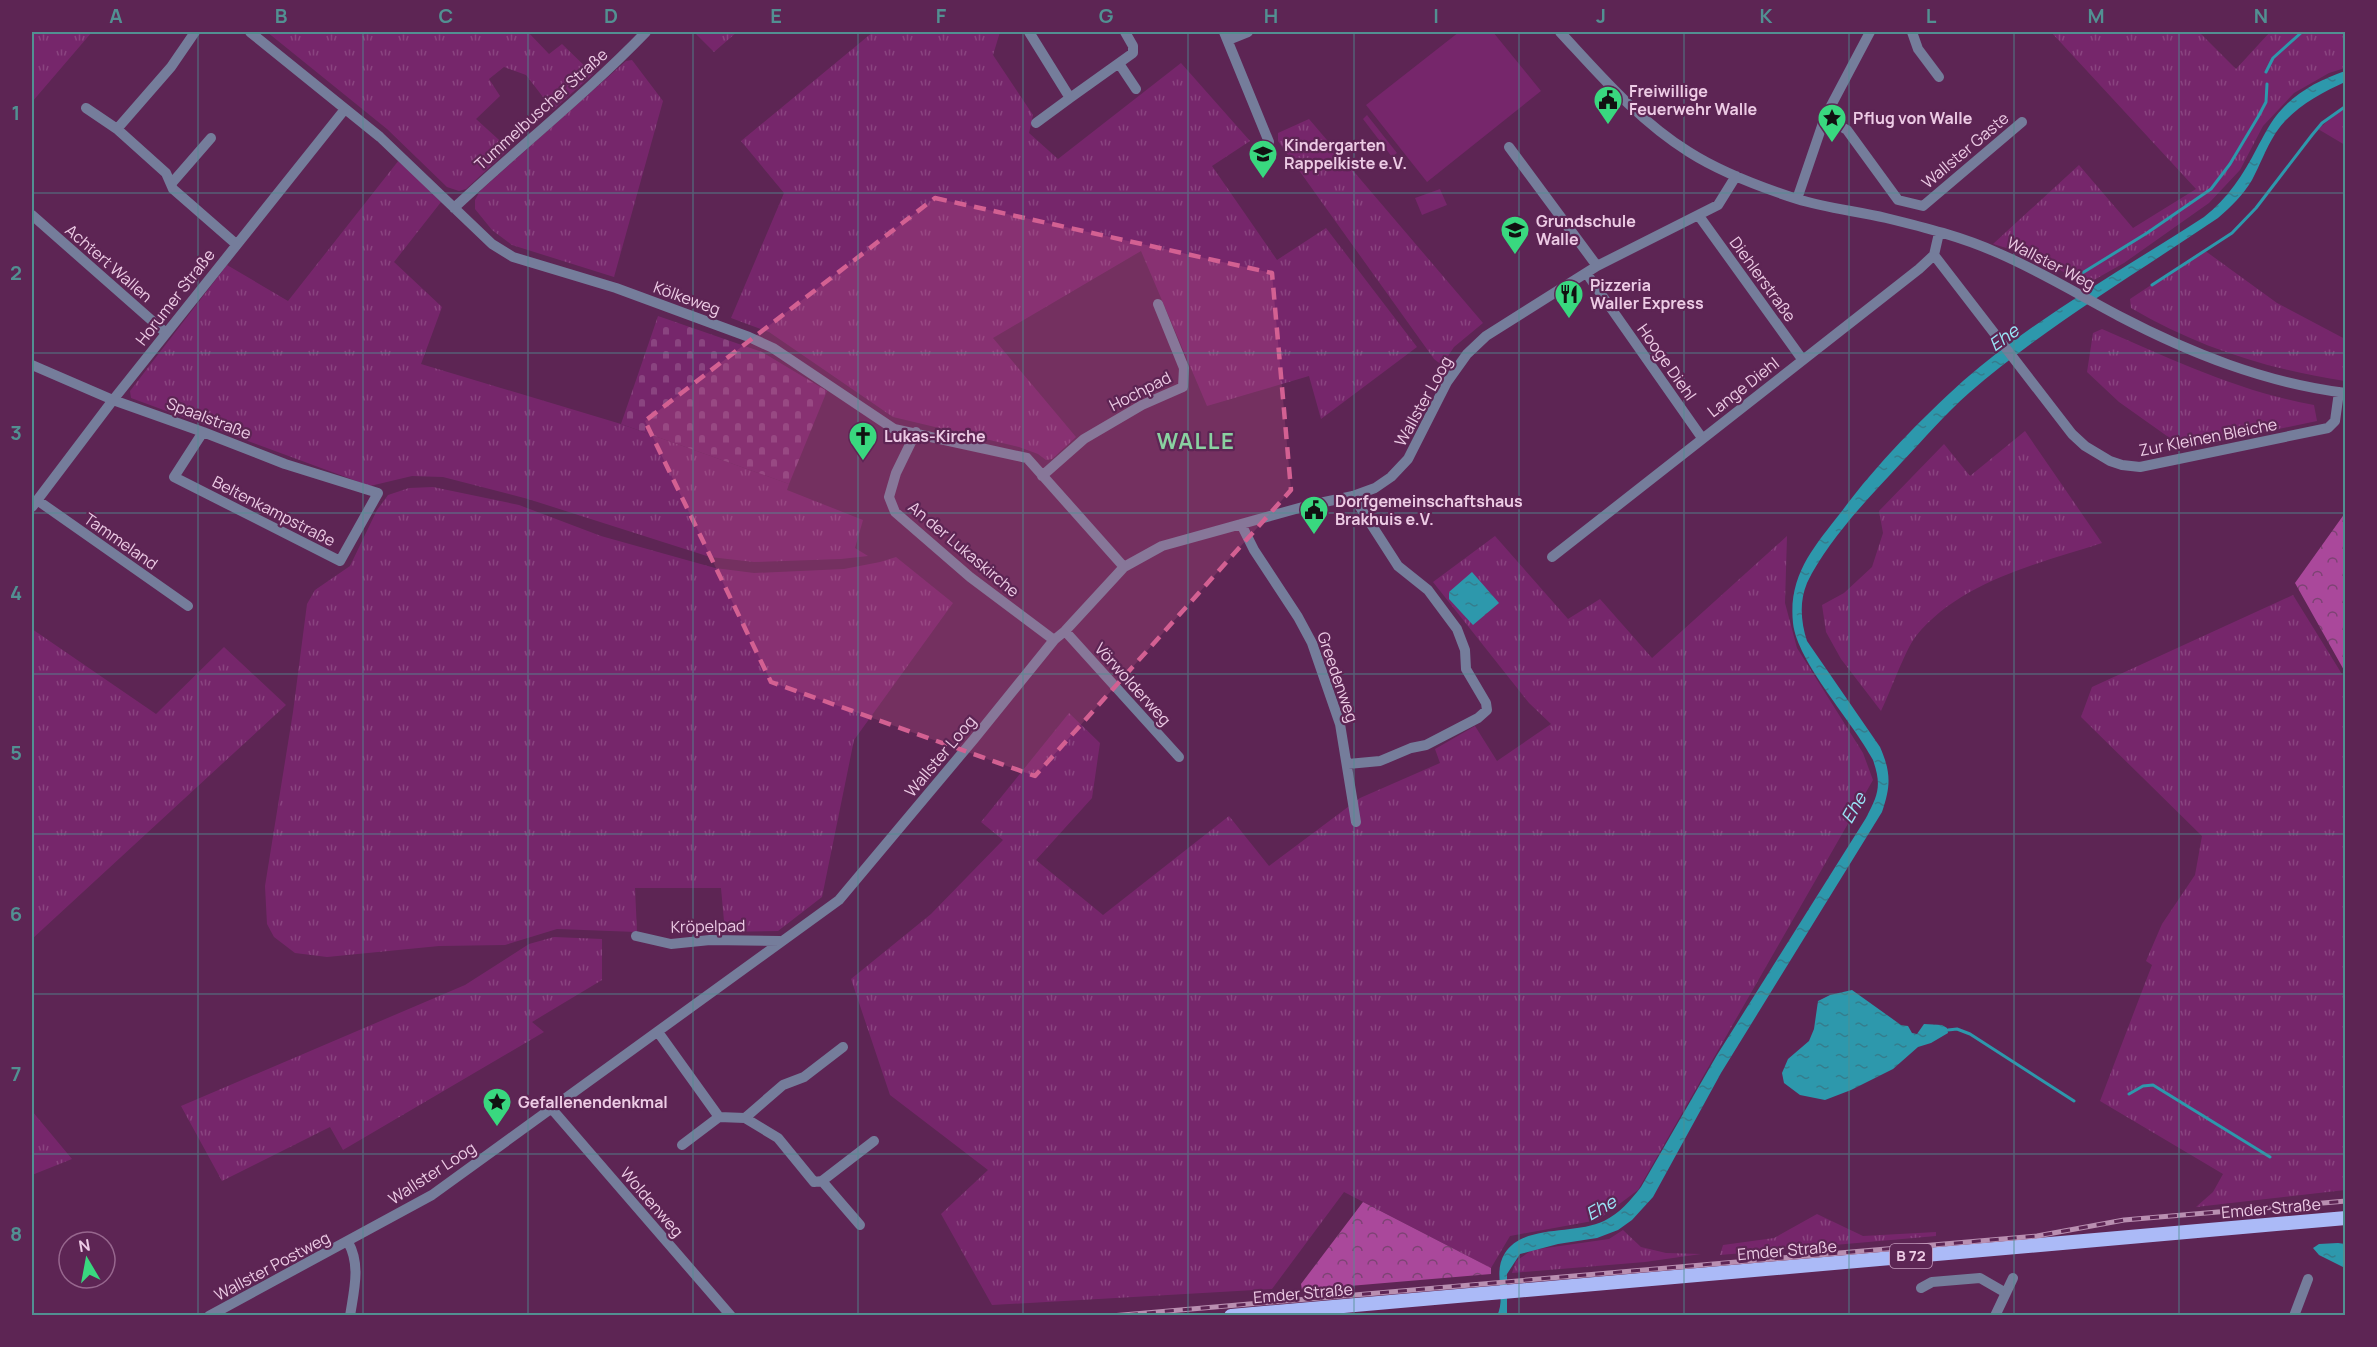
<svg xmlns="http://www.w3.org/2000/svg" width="2377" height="1347" font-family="Manrope,sans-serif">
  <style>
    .grass { fill: url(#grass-tufts) }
    .forest { fill: url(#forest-crowns) }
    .cemetery { fill: url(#cemetery-stones) }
    .pitch { fill: #76266b }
    .water { fill: url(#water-ripples) }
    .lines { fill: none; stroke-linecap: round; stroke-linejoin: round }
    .stream { stroke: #2d98ac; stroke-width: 3 }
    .minor { stroke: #757d9b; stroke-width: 10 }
    .major { stroke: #abbaf7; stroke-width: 14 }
    .rail-casing { stroke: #b98fb1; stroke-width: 5 }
    .rail { stroke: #5d2554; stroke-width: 3; stroke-dasharray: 9; stroke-linecap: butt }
    .marked { fill: #d36092; fill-opacity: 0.2; stroke: #d36092; stroke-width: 4.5; stroke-dasharray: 12 8; stroke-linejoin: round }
    .grid { fill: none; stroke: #529092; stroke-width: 1.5; stroke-opacity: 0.55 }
    .labels { text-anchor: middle; stroke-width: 4.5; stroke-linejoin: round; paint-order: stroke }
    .shield { fill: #5d2554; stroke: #c299ba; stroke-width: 1.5 }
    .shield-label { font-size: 15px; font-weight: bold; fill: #edcbe5 }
    .poi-label { font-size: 16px; font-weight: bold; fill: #edcbe5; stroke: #5d2554; text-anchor: start }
    .street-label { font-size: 16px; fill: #edcbe5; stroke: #5d2554 }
    .water-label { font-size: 18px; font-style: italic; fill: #9ae5f6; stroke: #5d2554 }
    .district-label { font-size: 22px; font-weight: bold; letter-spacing: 1.5px; fill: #8ad1a1; stroke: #5d2554 }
    .neatline { fill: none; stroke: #529092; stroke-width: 2 }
    .grid-label { font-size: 20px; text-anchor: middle; font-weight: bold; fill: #529092 }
  </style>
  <defs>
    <pattern id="grass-tufts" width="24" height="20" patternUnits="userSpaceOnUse" patternTransform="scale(1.5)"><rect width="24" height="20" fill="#76266b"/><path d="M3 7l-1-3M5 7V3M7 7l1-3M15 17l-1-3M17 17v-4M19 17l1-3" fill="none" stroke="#8a4480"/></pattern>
    <pattern id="forest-crowns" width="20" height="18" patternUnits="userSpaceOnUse" patternTransform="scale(1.5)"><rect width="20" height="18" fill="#aa489b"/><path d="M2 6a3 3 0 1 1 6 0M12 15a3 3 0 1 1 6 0" fill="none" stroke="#7d4374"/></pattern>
    <pattern id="cemetery-stones" width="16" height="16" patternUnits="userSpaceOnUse" patternTransform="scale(1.5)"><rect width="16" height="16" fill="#76266b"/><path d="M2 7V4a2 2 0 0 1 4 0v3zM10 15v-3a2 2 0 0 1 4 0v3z" fill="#8a4480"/></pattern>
    <pattern id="water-ripples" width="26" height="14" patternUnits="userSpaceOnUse" patternTransform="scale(1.5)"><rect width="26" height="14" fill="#2d98ac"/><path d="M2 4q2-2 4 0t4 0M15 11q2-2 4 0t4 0" fill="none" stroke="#357d8d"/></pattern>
  </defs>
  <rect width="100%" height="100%" fill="#5d2554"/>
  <path class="grass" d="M32 32H92L32 102Z
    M267 32H528L549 54 562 44 593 74 553 110 526 75 504 67 489 79 500 96 476 119 509 149 466 189 459 191 447 187 387 129Z
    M694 32H737L714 52Z
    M873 32H1000L993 55 1033 115 1029 133 1058 159 1181 63 1250 141 1212 166 1277 260 1326 228 1417 347 1321 419 1309 376 1207 406 1141 251 993 338 1076 437 1052 459 1046 460 1038 454 1019 447 893 417 769 332 731 318 784 193 741 141Z
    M2051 32H2199L2236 69 2270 32H2345V68L2329 73 2294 93 2263 126 2240 170 2209 203 2124 263 2085 285 2040 258 1993 244 2079 165 2133 228 2196 189Z
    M632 60 663 101 614 277 512 245 492 230 475 209V200L480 191 626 61Z
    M2345 107V145L2318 129Z
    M1309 119 1483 323 1454 347 1442 365 1434 359 1278 141V133Z
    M399 160 441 202 394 262 442 307 421 364 621 424 789 484 787 490 863 520 855 548 868 556 841 559 754 562 710 557 528 499 443 477 412 476 370 486 131 398 130 391 227 265 288 301Z
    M2204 250 2277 303 2345 339V381C2268 369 2199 348 2131 308L2130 299Z
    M2102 329C2171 359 2240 392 2314 405L2317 421 2203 445 2181 446 2119 402 2087 372 2093 333Z
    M2025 431 2102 543C2037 564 1961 581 1916 636 1905 650 1890 693 1881 711L1841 659 1826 632 1822 605 1844 593 1872 567 1883 533 1879 511 1944 444 1970 476Z
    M433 487 519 505 601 536 715 568 754 573 844 569 880 562 896 557 953 603 854 740 822 897 778 931 725 932 721 888H635L637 932 557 929 505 945 439 946 327 957 295 953 274 937 267 924 265 886 293 712 307 604 315 590 350 566 377 510 388 495 409 488Z
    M1495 536 1568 619 1600 599 1652 658 1787 536 1785 603 1797 648 1863 753 1873 780 1638 1190 1598 1220 1510 1236 1491 1268 1344 1192 1272 1289 992 1305 941 1214 988 1170 890 1095 851 979 931 914 1003 840 981 822 1069 713 1100 743 1092 798 1036 860 1103 915 1229 816 1269 866 1360 798 1440 763 1435 749 1475 726 1497 761 1551 724 1529 703 1433 582Z
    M2293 595 2345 679V1190L2196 1207 2213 1192 2223 1174 2100 1101 2152 965 2146 961 2162 924 2195 875 2202 836 2081 717 2092 687Z
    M32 629 156 714 224 647 286 705 32 939Z
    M554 937 602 939V980L532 1022 544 1032 343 1150 330 1127 222 1181 181 1106 465 985 529 944Z
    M32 1111 72 1159 32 1175Z
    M1817 1214 1863 1236 1936 1232V1236L1720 1255 1723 1245 1774 1238Z
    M1623 1230 1641 1247 1666 1253 1701 1254 1645 1262 1512 1273 1516 1261 1532 1250 1609 1239Z"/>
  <path class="forest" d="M2345 513V672L2295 583Z
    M1363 1202 1491 1268V1274L1302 1290 1301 1284Z"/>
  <path class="cemetery" d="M658 316 762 352 827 391 789 484 621 424Z"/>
  <path class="pitch" d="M1459 32H1493L1541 91 1427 182 1366 105Z
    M1367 115 1397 153 1392 157 1363 119Z
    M1440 189 1447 205 1422 215 1415 198Z"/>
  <path class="water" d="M2345 71V82C2319 94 2291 109 2275 134 2266 148 2260 165 2252 180 2243 195 2231 207 2218 218 2134 275 2045 327 1969 393 1945 414 1924 439 1902 462 1870 496 1827 541 1807 583 1799 602 1801 622 1807 641L1880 747C1891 772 1891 786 1882 812L1721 1073 1653 1197 1632 1220 1618 1230 1597 1238 1558 1244 1520 1254 1507 1274V1315L1497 1316C1507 1295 1492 1273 1505 1253 1523 1224 1575 1235 1604 1221 1620 1213 1630 1201 1641 1187L1717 1055 1866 818C1878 795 1882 786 1873 760 1853 722 1797 662 1793 623 1788 575 1814 547 1842 511 1876 465 1921 419 1963 381 2034 319 2125 268 2204 217 2228 198 2243 175 2257 148 2263 137 2269 125 2276 116 2294 93 2319 80 2345 71Z
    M1472 572 1499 603 1473 625 1449 599V592Z
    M1852 990 1901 1025 1908 1026 1912 1033 1917 1034 1924 1024 1942 1025 1947 1028 1948 1033 1931 1043 1918 1047 1893 1069 1851 1090 1825 1100 1800 1095 1784 1083 1782 1073 1788 1059 1809 1041 1814 1029 1818 1001 1830 995Z
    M2338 1243 2345 1244V1268L2319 1255 2313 1248 2319 1244Z"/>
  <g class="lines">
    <path class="stream" d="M2266 72 2273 58 2302 32
      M2079 275 2147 233 2211 189 2230 164 2258 117 2266 102 2267 84
      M2152 285 2232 233 2256 208 2312 135 2322 123 2346 106
      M1948 1030 1957 1029 1970 1034 2074 1101
      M2129 1094 2143 1086 2153 1085 2270 1157"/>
    <path class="minor" d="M195 32 171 67 117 129 166 173 173 189 236 244
      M250 32 380 137 492 244 513 257 616 288 749 337 773 348 894 429 1027 458 1124 567
      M1029 32 1070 98 1133 53V46L1125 32
      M1224 32 1269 142
      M1560 32C1599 74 1639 121 1689 152 1722 173 1760 187 1797 199 1826 208 1856 211 1886 218 1923 227 1963 237 1998 253 2040 271 2079 295 2119 316 2190 353 2265 383 2346 393
      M1912 32 1918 49 1939 77
      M1228 40 1248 32
      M1120 65 1136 89
      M86 108 117 129
      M1825 117 1847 130 1898 200 1923 206 2022 122
      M1036 123 1070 98
      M1509 147 1597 266
      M171 184 211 138
      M1797 199 1825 117 1870 32
      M454 208C518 148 586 94 646 32
      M32 215 166 333
      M1699 216 1802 359
      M1934 255 2072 434 2085 446 2110 461 2122 465 2140 467 2328 428 2335 421 2339 392
      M1587 274 1702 438
      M32 365 113 400 203 432 285 464 378 493 340 561 174 477 203 432
      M916 432 896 473 889 497 895 512 970 577 1054 640
      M1042 476 1084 439 1142 405 1183 387 1184 368 1158 304
      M37 500 188 606
      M32 507 113 400 345 109
      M1241 524 1254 550 1298 617 1312 643 1340 724 1356 822
      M1552 557 1919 269 1934 255 1939 233
      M1065 631 1179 757
      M1348 764 1380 761 1411 748 1426 745 1478 718 1487 710 1486 703 1466 669 1465 650 1457 629 1428 590 1398 566 1353 496
      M636 936 671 944 710 940 780 941
      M658 1032 719 1117 745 1118 778 1138 814 1182 822 1181 860 1225
      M551 1108 731 1316
      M745 1118 783 1085 804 1077 843 1047
      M682 1145 719 1117
      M822 1181 874 1141
      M348 1242C361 1265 354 1290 350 1316
      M1921 1288 1932 1282 1980 1278 2006 1293
      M209 1316 432 1195 839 900 974 739 1054 640 1065 631 1124 567 1162 546 1310 505 1353 496 1375 488 1391 477 1408 459 1447 382 1467 354 1486 336 1597 266 1718 205 1736 176
      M1995 1316 2013 1278
      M2294 1316 2308 1279"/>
    <path class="major" d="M1231 1316 2346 1218"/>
    <g class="rail-casing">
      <path id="rail" d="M1111 1316 2037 1236 2124 1220 2346 1201"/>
    </g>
    <use href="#rail" class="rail"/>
  </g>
  <path class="marked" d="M935 198 1272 273 1291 490 1035 776 771 682 645 421Z"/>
  <path class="grid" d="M198 32V1316M363 32V1316M528 32V1316M693 32V1316M858 32V1316M1023 32V1316M1188 32V1316M1354 32V1316M1519 32V1316M1684 32V1316M1849 32V1316M2014 32V1316M2179 32V1316M32 193H2346M32 353H2346M32 513H2346M32 674H2346M32 834H2346M32 994H2346M32 1154H2346"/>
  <defs>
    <g id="civic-pin" transform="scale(1.5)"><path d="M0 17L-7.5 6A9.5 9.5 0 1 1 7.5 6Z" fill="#39d87f" stroke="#5d2554"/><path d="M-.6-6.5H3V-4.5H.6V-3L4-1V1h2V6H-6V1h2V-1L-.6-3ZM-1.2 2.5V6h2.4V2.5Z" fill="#111"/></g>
    <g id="sight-pin" transform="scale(1.5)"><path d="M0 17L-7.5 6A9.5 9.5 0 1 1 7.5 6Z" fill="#39d87f" stroke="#5d2554"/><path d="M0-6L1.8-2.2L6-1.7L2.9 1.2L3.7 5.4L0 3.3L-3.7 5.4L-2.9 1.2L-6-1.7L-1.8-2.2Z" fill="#111"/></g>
    <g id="school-pin" transform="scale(1.5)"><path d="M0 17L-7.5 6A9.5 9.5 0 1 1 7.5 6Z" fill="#39d87f" stroke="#5d2554"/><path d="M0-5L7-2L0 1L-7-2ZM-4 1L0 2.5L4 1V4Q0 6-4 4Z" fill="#111"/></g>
    <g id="restaurant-pin" transform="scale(1.5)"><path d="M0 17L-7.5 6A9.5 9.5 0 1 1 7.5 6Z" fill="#39d87f" stroke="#5d2554"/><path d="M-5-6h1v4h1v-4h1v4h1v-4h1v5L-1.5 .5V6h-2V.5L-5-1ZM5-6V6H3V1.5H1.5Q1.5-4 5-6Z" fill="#111"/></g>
    <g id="church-pin" transform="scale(1.5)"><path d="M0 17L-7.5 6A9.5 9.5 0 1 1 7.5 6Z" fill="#39d87f" stroke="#5d2554"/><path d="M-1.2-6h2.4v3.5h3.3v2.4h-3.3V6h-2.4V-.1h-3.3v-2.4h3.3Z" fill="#111"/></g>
  </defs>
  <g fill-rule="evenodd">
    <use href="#civic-pin" x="1608" y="100"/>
    <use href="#sight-pin" x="1832" y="118"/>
    <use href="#school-pin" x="1263" y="154"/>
    <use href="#school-pin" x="1515" y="230"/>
    <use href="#restaurant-pin" x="1569" y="294"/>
    <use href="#church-pin" x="863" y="436"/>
    <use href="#civic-pin" x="1314" y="510"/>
    <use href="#sight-pin" x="497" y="1102"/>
  </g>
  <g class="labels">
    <rect class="shield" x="1890" y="1244" width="42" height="24" rx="4.5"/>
    <g class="shield-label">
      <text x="1911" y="1261">B 72</text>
    </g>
    <g class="poi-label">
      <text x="1629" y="97">Freiwillige<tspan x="1629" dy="18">Feuerwehr Walle</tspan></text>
      <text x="1853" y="124">Pflug von Walle</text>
      <text x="1284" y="151">Kindergarten<tspan x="1284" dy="18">Rappelkiste e.V.</tspan></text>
      <text x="1536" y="227">Grundschule<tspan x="1536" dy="18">Walle</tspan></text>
      <text x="1590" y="291">Pizzeria<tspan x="1590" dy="18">Waller Express</tspan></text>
      <text x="884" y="442">Lukas-Kirche</text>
      <text x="1335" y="507">Dorfgemeinschaftshaus<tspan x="1335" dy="18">Brakhuis e.V.</tspan></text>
      <text x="518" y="1108">Gefallenendenkmal</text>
    </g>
    <g class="street-label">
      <text transform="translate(541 109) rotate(-42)" y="6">Tummelbuscher Straße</text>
      <text transform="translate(1965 150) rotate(-40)" y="6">Wallster Gaste</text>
      <text transform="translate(109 263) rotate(41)" y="6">Achtert Wallen</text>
      <text transform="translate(2051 263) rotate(27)" y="6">Wallster Weg</text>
      <text transform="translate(1763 279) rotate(54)" y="6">Diehlerstraße</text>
      <text transform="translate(175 297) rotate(-52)" y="6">Horumer Straße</text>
      <text transform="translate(687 298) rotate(20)" y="6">Kölkeweg</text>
      <text transform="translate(1667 362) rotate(55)" y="6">Hooge Diehl</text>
      <text transform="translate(1743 387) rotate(-38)" y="6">Lange Diehl</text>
      <text transform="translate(1140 391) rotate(-27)" y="6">Hochpad</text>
      <text transform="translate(1423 401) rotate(-61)" y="6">Wallster Loog</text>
      <text transform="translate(209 418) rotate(21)" y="6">Spaalstraße</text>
      <text transform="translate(2208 437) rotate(-11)" y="6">Zur Kleinen Bleiche</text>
      <text transform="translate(274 511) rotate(27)" y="6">Beltenkampstraße</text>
      <text transform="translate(121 541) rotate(35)" y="6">Tammeland</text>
      <text transform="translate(964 549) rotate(40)" y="6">An der Lukaskirche</text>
      <text transform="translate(1338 677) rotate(71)" y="6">Greedenweg</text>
      <text transform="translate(1133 684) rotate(48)" y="6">Vörwolderweg</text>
      <text transform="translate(940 756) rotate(-50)" y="6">Wallster Loog</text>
      <text transform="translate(708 926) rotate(-1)" y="6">Kröpelpad</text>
      <text transform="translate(432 1173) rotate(-33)" y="6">Wallster Loog</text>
      <text transform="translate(652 1202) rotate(49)" y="6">Woldenweg</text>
      <text transform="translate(2271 1208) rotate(-5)" y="6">Emder Straße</text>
      <text transform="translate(1787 1250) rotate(-5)" y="6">Emder Straße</text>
      <text transform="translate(272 1266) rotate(-28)" y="6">Wallster Postweg</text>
      <text transform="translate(1303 1293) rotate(-5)" y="6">Emder Straße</text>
    </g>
    <g class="water-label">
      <text transform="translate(2004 338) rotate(-36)" y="6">Ehe</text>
      <text transform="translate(1854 808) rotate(-60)" y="6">Ehe</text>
      <text transform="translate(1601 1208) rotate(-29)" y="6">Ehe</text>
    </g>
    <g class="district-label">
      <text x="1196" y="449">WALLE</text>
    </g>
  </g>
  <rect width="2377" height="1347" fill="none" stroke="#5d2554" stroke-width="66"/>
  <g transform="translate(87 1260) rotate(350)"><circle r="28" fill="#5d2554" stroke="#97678e" stroke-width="1.5"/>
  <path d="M0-4.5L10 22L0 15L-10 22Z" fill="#39d87f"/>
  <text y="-9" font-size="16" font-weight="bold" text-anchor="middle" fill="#edcbe5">N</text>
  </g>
  <rect x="33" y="33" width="2311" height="1281" class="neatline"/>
  <g class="grid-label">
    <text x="116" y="23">A</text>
    <text x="281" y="23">B</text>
    <text x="446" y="23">C</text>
    <text x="611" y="23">D</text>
    <text x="776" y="23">E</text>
    <text x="941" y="23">F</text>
    <text x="1106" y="23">G</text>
    <text x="1271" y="23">H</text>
    <text x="1436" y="23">I</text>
    <text x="1601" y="23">J</text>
    <text x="1766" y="23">K</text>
    <text x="1931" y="23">L</text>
    <text x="2096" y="23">M</text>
    <text x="2261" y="23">N</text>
    <text x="16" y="120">1</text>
    <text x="16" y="280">2</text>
    <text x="16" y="440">3</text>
    <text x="16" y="600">4</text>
    <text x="16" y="760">5</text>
    <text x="16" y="921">6</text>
    <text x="16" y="1081">7</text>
    <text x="16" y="1241">8</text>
  </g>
</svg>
